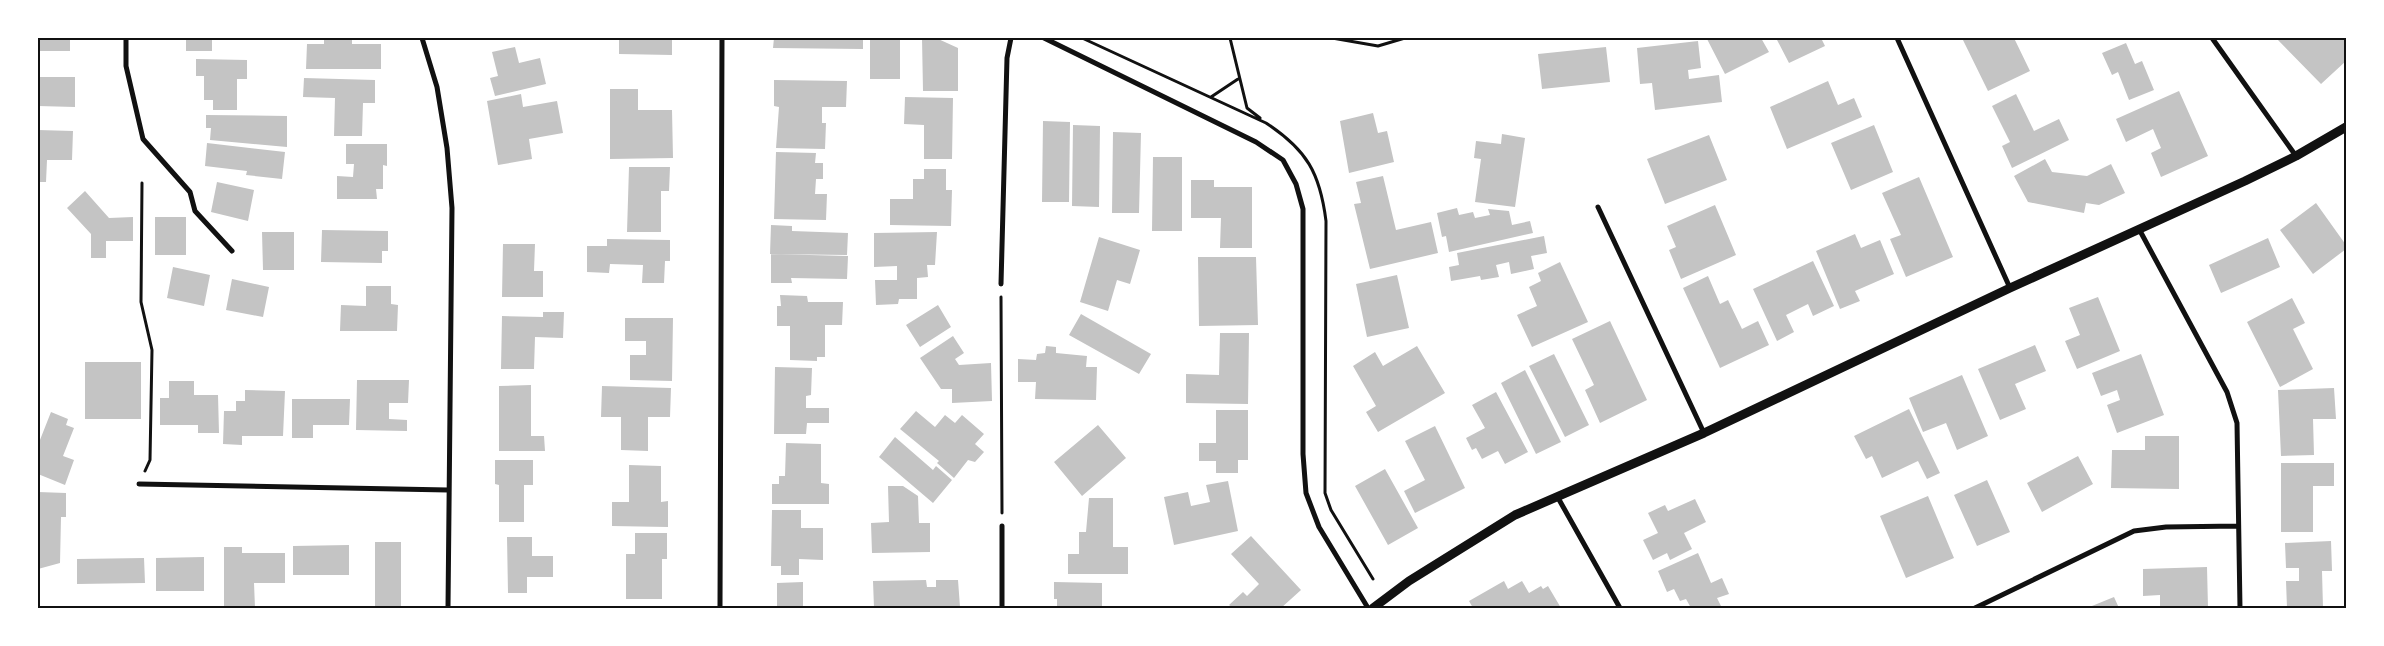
<svg xmlns="http://www.w3.org/2000/svg" width="2384" height="646" font-family="'Asap Condensed',sans-serif">
  <style>
    .building { fill: #c4c4c4 }
    .lines { fill: none; stroke-linecap: round; stroke-linejoin: round }
    .path { stroke: #111; stroke-width: 3 }
    .minor { stroke: #111; stroke-width: 5 }
    .tertiary { stroke: #111; stroke-width: 9 }
    .neatline { fill: none; stroke: #111; stroke-width: 2 }
  </style>
  <rect width="100%" height="100%" fill="#fff"/>
  <path class="building" d="M38 38H70V51H38Z
    M186 38H212V51H186Z
    M324 38H352V44H381V69H306L307 44H324Z
    M619 38H672V55L619 54Z
    M774 38H863V49L773 48Z
    M870 38H900V79H870Z
    M922 38H936L958 48V91H923Z
    M1710 38H1761L1769 52 1725 74 1707 39Z
    M1776 38H1821L1825 46 1789 63Z
    M1962 38H2014L2030 71 1988 91Z
    M2276 38H2346V61L2321 84Z
    M1698 41 1701 68 1688 70 1689 79 1719 75 1722 102 1655 110 1652 83 1640 84 1637 48Z
    M2126 43 2135 64 2142 61 2154 90 2129 100 2118 72 2112 75 2102 53Z
    M515 47 519 63 540 58 546 84 495 96 490 78 498 76 492 52Z
    M1606 47 1610 82 1542 89 1538 54Z
    M196 59 247 60V79H237V110H213V100H204V76H196Z
    M38 77H75V107L38 106Z
    M304 78 375 80V103H363L362 136H334L335 98 303 97Z
    M774 80 847 81 846 107H822V123H826L825 149 776 148 779 107 774 106Z
    M1828 81 1838 105 1854 98 1862 117 1787 149 1770 107Z
    M610 89H638V110H672L673 158 610 159Z
    M2179 91 2208 156 2161 177 2151 153 2161 148 2153 129 2126 142 2116 119Z
    M521 94 523 107 557 101 563 133 529 139 532 159 498 165 487 101Z
    M2016 94 2034 131 2059 119 2069 140 2012 168 2002 146 2010 142 1992 106Z
    M905 97 953 98 952 159H924V125L904 124Z
    M1373 113 1378 133 1387 131 1394 162 1349 173 1340 121Z
    M206 115 287 116V147L210 140 211 128H206Z
    M1043 121 1070 122 1069 202H1042Z
    M1073 125 1100 126 1099 207 1072 206Z
    M1874 125 1893 172 1851 190 1831 143Z
    M38 130 73 131 72 160H47L46 182H38Z
    M1113 132 1141 133 1139 213H1112Z
    M1502 134 1525 138 1515 207 1475 202 1481 159 1474 158 1476 141 1501 144Z
    M1709 135 1727 180 1665 204 1647 159Z
    M207 143 285 152 282 179 246 175 247 171 205 166Z
    M346 144H387V166L383 165V189H376L377 199H337V176L353 177 354 164H346Z
    M776 152 816 153 815 163H823V179H816L815 194H827L826 220 774 219Z
    M1153 157H1182V231H1152Z
    M2045 159 2052 172 2087 176 2111 164 2125 193 2099 205 2086 203 2084 213 2028 202 2014 176Z
    M629 167H670L669 191H661V232H627Z
    M924 169H946V190H952L951 226 890 225V199H913V179H924Z
    M1383 176 1396 230 1431 222 1438 253 1370 269 1354 204 1361 203 1356 182Z
    M1919 177 1953 257 1906 277 1890 239 1901 235 1882 193Z
    M1191 180H1214V187H1252V248H1220L1221 218H1191Z
    M217 182 254 190 248 221 211 212Z
    M85 191 109 218 133 217V241H106V258H91V234L67 208Z
    M2316 203 2346 245V249L2313 274 2280 230Z
    M1715 205 1736 255 1681 279 1669 250 1676 247 1667 226Z
    M1457 208 1459 215 1473 212 1475 218 1490 215 1488 209 1509 211 1512 225 1530 221 1533 233 1449 252 1446 236 1442 237 1437 213Z
    M155 217H186V255H155Z
    M771 225 792 226V231L848 233 847 255 770 254Z
    M322 230 388 231V251H382V263L321 262Z
    M262 232H294V270H263Z
    M937 232 935 265H927L928 277 917 278V299H899L898 304 876 305 875 280H897V266L874 267V233Z
    M1855 234 1861 248 1880 240 1894 274 1855 291 1860 301 1840 309 1816 251Z
    M1544 236 1547 253 1531 256 1534 269 1511 274 1509 262 1496 265 1499 277 1481 280 1480 276 1451 281 1449 267 1459 265 1457 253Z
    M1099 237 1140 250 1130 284 1117 280 1108 311 1080 302Z
    M2268 238 2280 267 2221 293 2209 265Z
    M607 239 670 240V261H665L664 283H642L643 265 610 264 609 273 587 272V246H607Z
    M503 244H535L534 271H543V297H502Z
    M771 254 848 256 847 279 791 278 792 283H771Z
    M1198 257H1256L1258 325 1199 326Z
    M1813 261 1834 306 1813 316 1808 304 1786 315 1794 332 1777 341 1753 289Z
    M1560 262 1588 322 1532 347 1517 315 1537 306 1529 287 1541 281 1538 273Z
    M173 267 210 275 204 306 167 298Z
    M1397 275 1409 328 1367 337 1356 284Z
    M1708 276 1720 304 1728 300 1742 329 1758 321 1769 345 1720 368 1683 288Z
    M232 279 269 287 263 317 226 310Z
    M366 286H391V304L398 305 397 331H340L341 305 366 306Z
    M780 295 807 296 808 302H843L842 325H825V357H817V361L790 360V326H777V306H781Z
    M2098 297 2120 351 2077 369 2065 341 2080 335 2069 308Z
    M2292 298 2305 323 2293 329 2313 369 2280 387 2247 322Z
    M938 305 951 327 920 347 906 325Z
    M543 312H564L563 338 535 337 534 369H501L502 316 543 317Z
    M1081 314 1151 354 1139 374 1069 335Z
    M625 318H673L672 381 630 380V355H646V341H625Z
    M1610 321 1647 400 1600 423 1585 390 1594 385 1572 339Z
    M1220 333H1249L1248 404 1186 403V374L1219 375Z
    M953 336 964 353 955 359 959 365 991 363 992 401 952 403V389H941L920 358Z
    M2035 345 2046 371 2015 384 2026 409 2000 420 1978 369Z
    M1046 346 1056 347V353L1087 356 1086 367H1097L1096 400 1035 399 1036 382H1018V359L1036 360 1037 354 1045 353Z
    M1417 346 1445 393 1378 432 1366 412 1376 406 1353 366 1375 352 1383 366Z
    M1554 354 1589 425 1565 437 1529 366Z
    M2141 354 2164 415 2117 433 2107 405 2120 400 2117 390 2101 396 2092 373Z
    M85 362H141V419H85Z
    M775 367 812 368 811 395 806 396V408H829V423H807L806 434H774Z
    M1525 370 1561 442 1536 454 1501 383Z
    M1962 375 1988 436 1957 450 1946 423 1923 432 1909 398Z
    M357 380H409L408 403H389V419L407 420V431L356 430Z
    M169 381H194V395H218L219 433H198V425H160V398H169Z
    M531 385V436H544L545 451H499V386Z
    M602 386 671 388 670 417H648V451L621 450V417H601Z
    M2334 388 2336 419H2313L2314 455 2281 456 2278 390Z
    M245 390 285 391 283 436H242V445L223 444 224 411H236V401H245Z
    M1496 392 1528 452 1505 464 1498 451 1482 459 1476 448 1472 450 1466 438 1485 428 1472 405Z
    M292 399H350L349 425H313V438H292Z
    M1909 409 1940 473 1927 479 1918 461 1882 478 1872 456 1866 459 1854 436Z
    M1216 410H1248V460H1238V473H1216V461H1199V443H1216Z
    M916 411 935 427 945 415 955 423 962 415 984 434 975 444 984 452 975 462 968 460 954 478 937 463 939 461 900 429Z
    M51 412 68 419 66 425 74 428 63 456 74 460 65 485 38 474V445Z
    M1098 425 1126 458 1082 496 1054 462Z
    M1435 426 1465 488 1415 513 1404 491 1425 480 1405 441Z
    M2145 436H2179V489L2111 488 2112 450H2145Z
    M895 437 933 470 936 466 952 480 933 503 879 457Z
    M786 443 821 444V483L829 484V504H772V484H779V476H785Z
    M2078 456 2093 484 2042 512 2027 483Z
    M495 460H533V485H524V522H499V485L495 484Z
    M2281 463H2334V486H2313V532H2281Z
    M629 465 661 466V502L668 501V527L612 526V502H629Z
    M1385 469 1418 528 1388 545 1355 486Z
    M1987 480 2010 532 1977 546 1954 495Z
    M1228 481 1238 531 1174 545 1164 497 1188 492 1191 506 1210 502 1206 485Z
    M888 486H903L918 496 919 523H930V552L872 553 871 523 889 522Z
    M38 492 66 493V517H61L60 563 38 569Z
    M1928 496 1954 558 1906 578 1880 516Z
    M1089 498H1113V547H1128V574H1068V554H1079V532H1086Z
    M1695 499 1706 522 1684 533 1692 549 1670 560 1667 553 1653 560 1643 540 1658 533 1648 513 1665 505 1668 511Z
    M772 510H801V528H823V560L799 559V575H781V566H771Z
    M635 533H667V559H662V599H626V554H635Z
    M1251 536 1301 590 1281 608H1233L1229 605 1243 592 1247 596 1259 584 1231 554Z
    M507 537H532V556H553V577H527V593H508Z
    M2331 541 2332 571H2322L2323 608H2287L2286 581H2299V568H2286L2285 543Z
    M375 542H401V608H375Z
    M349 545V575H293V546Z
    M224 547H242V553H285V583H254L255 608H224Z
    M1698 553 1711 583 1722 578 1729 594 1717 598 1722 608H1699L1698 606 1691 608 1686 599 1680 601 1674 589 1667 592 1658 571Z
    M204 557V591H156V558Z
    M144 558 145 583 77 584V559Z
    M2207 567 2208 608H2160V595L2143 596V569Z
    M926 580 927 587H936V580H958L960 607 874 608 873 581Z
    M1504 581 1508 589 1522 581 1529 593 1541 586 1543 589 1548 586 1561 608H1473L1469 601Z
    M803 582V608H777V583Z
    M1054 582 1102 583V608H1057V599H1054Z
    M2114 597 2119 608H2087Z"/>
  <g class="lines">
    <path class="path" d="M1082 38 1266 123C1307 150 1320 173 1326 221L1325 493 1331 510 1373 579
      M1230 38 1247 108 1260 118
      M1332 38 1378 46 1405 38
      M1211 97 1238 79
      M142 183 141 302 152 350 150 460 145 471
      M1001 297 1002 513"/>
    <path class="minor" d="M126 38V66L143 139 190 192 195 211 232 251
      M422 38 437 87 447 148 452 208 448 608
      M1044 38 1256 142 1283 160 1296 184 1303 209V454L1306 493 1319 527 1368 608
      M1897 38 2010 288
      M2212 38 2296 156
      M1598 207 1704 433
      M2139 229 2227 392 2237 423 2240 608
      M1001 284 1007 58 1011 38
      M139 484 448 490
      M1557 496 1620 608
      M720 608 722 38
      M1002 608V526
      M1975 608 2134 531 2166 527 2238 526"/>
    <path class="tertiary" d="M1373 608 1409 581 1515 515 1704 433 2010 288 2245 181 2296 156 2346 127"/>
  </g>
  <rect width="2384" height="646" fill="none" stroke="#ffffff" stroke-width="78"/>
  <rect x="39" y="39" width="2306" height="568" class="neatline"/>
</svg>
